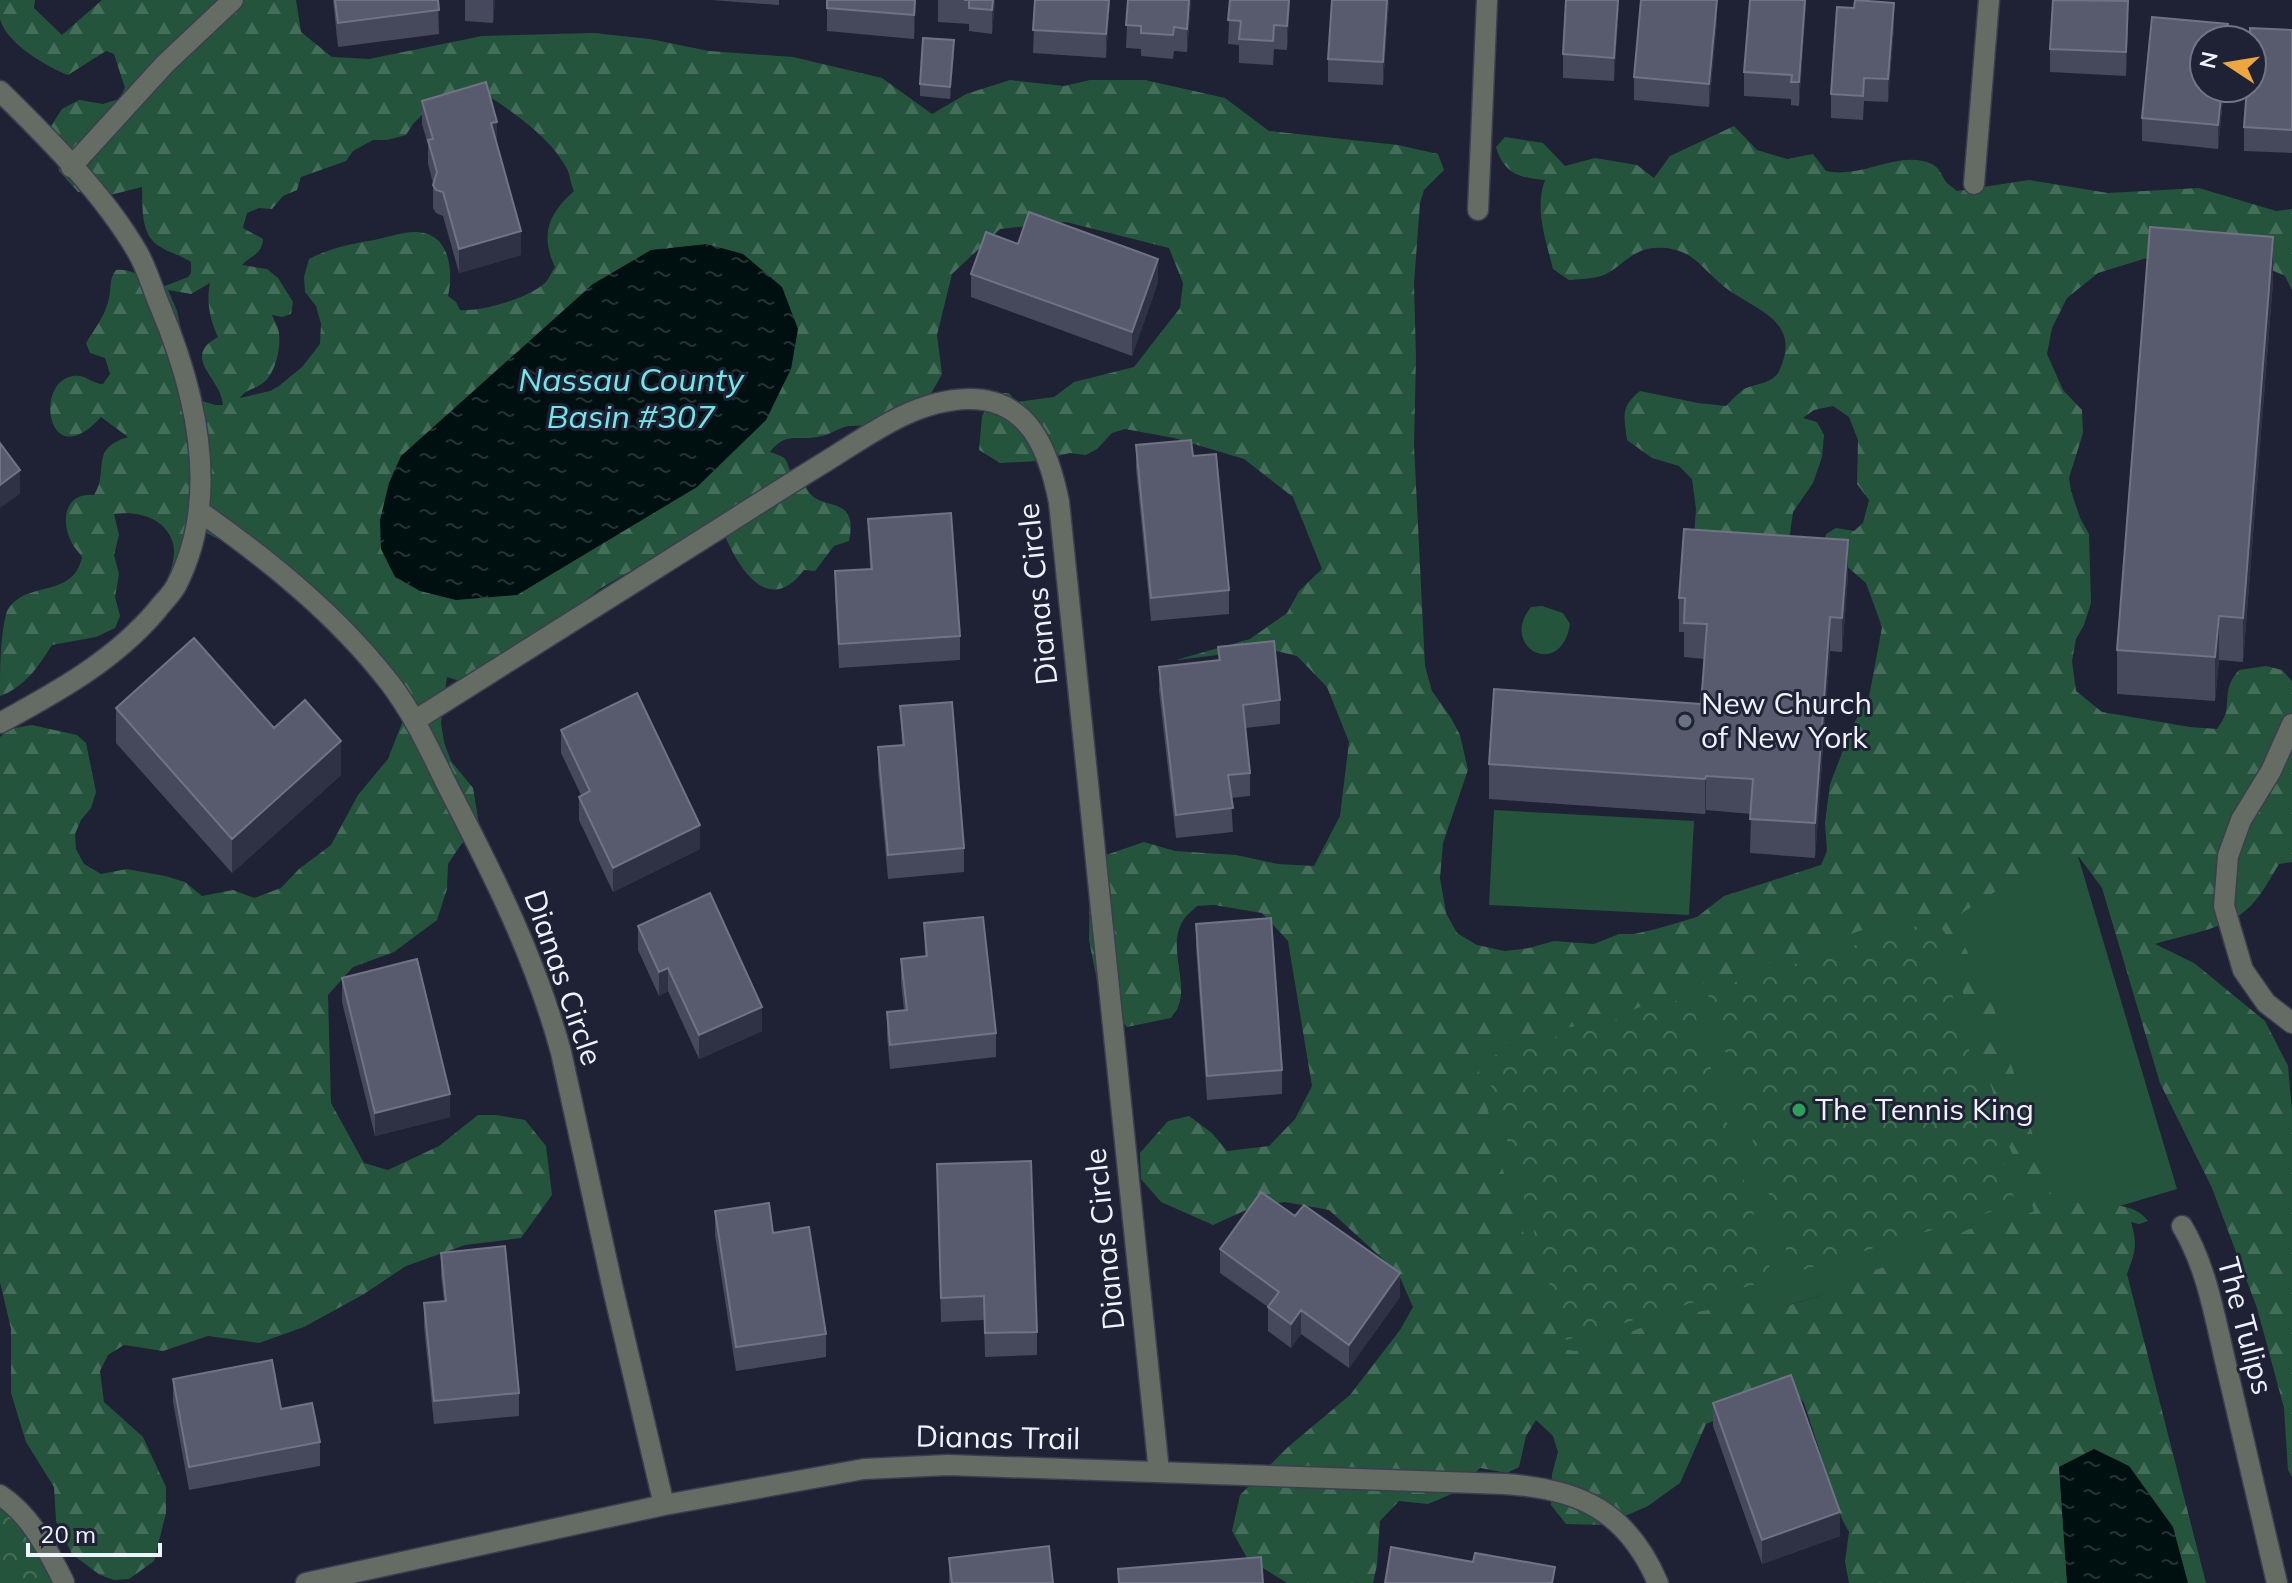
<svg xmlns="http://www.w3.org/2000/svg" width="2292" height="1583" font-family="Mulish,sans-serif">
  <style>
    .green { fill: #24553c }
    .forest { fill: url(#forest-firs); fill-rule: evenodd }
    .park { fill: url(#park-crowns) }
    .water { fill: url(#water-ripples) }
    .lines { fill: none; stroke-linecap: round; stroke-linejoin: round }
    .street-casing { stroke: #3c3e50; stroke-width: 23 }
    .street { stroke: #656c63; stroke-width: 20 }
    .wall { fill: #46495c }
    .shaded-wall { fill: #2f3145 }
    .building { fill: #585b6e; stroke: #707384; stroke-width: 2 }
    .worship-dot { fill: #6b7280; stroke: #1f2134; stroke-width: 3 }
    .leisure-dot { fill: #2e9e5b; stroke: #1f2134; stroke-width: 3 }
    .labels { text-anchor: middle; stroke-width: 6; stroke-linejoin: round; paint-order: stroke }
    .street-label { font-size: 30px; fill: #eff2ff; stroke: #1f2134 }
    .poi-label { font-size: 30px; fill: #eff2ff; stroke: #1f2134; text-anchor: start }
    .water-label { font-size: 32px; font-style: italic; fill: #71e9e9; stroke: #1f2134 }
  </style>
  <defs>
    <pattern id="forest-firs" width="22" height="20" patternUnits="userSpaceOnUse" patternTransform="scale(2)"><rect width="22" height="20" fill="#24553c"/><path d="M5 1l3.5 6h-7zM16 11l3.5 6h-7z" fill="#446e59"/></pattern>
    <pattern id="park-crowns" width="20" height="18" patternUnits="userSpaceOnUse" patternTransform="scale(2)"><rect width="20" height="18" fill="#24553c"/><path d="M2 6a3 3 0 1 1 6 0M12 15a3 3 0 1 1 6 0" fill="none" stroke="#446e59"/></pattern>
    <pattern id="water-ripples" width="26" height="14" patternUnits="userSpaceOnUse" patternTransform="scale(2)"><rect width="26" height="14" fill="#000f10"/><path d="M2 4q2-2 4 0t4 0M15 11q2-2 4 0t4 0" fill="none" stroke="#263234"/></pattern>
  </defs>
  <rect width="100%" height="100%" fill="#1f2134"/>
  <path class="green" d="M1542 606 1563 613 1570 624C1561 681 1498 647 1531 607Z
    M1494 810 1694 821 1689 915 1489 905Z
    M2072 836 2177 1189 1525 1384 1420 1031Z"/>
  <path class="forest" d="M0 0H35L34 8 62 35 102 0H296L301 32 332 57 369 59 482 36 593 33 650 39 709 51 793 57 882 78 932 114 966 94 1010 80 1064 86 1090 80H1145L1225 98 1269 131 1398 145 1438 154 1444 170 1424 190 1420 203 1414 284 1416 358 1414 445 1425 666 1432 691 1451 718 1460 735 1468 770 1443 843 1440 878 1446 913 1457 933 1477 945 1505 951 1529 948 1554 941 1594 944 1619 934H1634L1656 929 1697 917 1724 896 1821 865 1827 851 1825 823 1830 784 1853 725 1869 697 1882 627 1866 583 1844 564 1822 550 1826 534 1836 528 1854 531 1863 523 1869 500 1857 484 1858 440 1849 417 1833 406 1814 410 1803 418 1817 422 1824 435 1822 457 1813 483 1793 512 1790 534 1785 550 1694 536 1696 509 1692 479 1679 466 1652 458 1627 440C1624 416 1620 407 1640 391L1698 403 1726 406C1731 401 1738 393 1744 389 1757 383 1774 384 1780 369 1803 317 1749 309 1721 284 1702 268 1693 251 1666 248 1635 245 1628 262 1606 274 1596 279 1580 279 1569 280L1553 269C1546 240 1534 209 1545 180 1520 178 1504 174 1496 147L1505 137 1543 143 1565 166 1595 158 1637 165 1654 178 1670 156 1734 126 1757 150 1787 159 1813 154 1826 171C1863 179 1899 149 1932 164 1941 169 1941 176 1947 183 1950 186 1954 188 1957 191L2029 180 2108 193 2199 188 2276 211 2292 209V290L2285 276 2267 268 2150 257 2098 273 2067 298 2052 328 2047 354 2063 390 2082 410 2083 433 2069 478 2071 491 2080 518 2089 534 2091 603 2084 625 2076 639 2072 661 2076 691 2102 712 2190 727 2217 729C2220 724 2225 718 2226 712 2229 693 2225 686 2239 670L2266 666 2282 670 2292 681V862L2279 864C2269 880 2260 899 2245 911 2222 930 2183 935 2155 944L2194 963 2265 1021 2288 1066 2292 1111V1477L2288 1470 2284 1408 2257 1308 2212 1188 2160 1083 2102 888 2079 857 2065 855 2047 858 1962 913 1958 933 1992 1002 2051 1194C2079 1213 2128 1193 2148 1221L2139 1224 2131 1222C2138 1246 2135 1252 2127 1274L2206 1583H1849L1845 1562 1849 1532 1842 1519 1804 1403 1790 1384 1773 1395 1706 1424 1680 1483 1648 1506 1605 1525 1566 1524 1551 1505 1552 1474 1558 1452 1553 1436 1536 1420 1526 1436 1519 1467 1507 1473 1480 1468 1454 1493 1428 1504 1399 1501 1380 1521 1377 1565 1373 1583H1287L1247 1558 1232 1531 1240 1495 1288 1447 1350 1395 1400 1330 1413 1307 1398 1273 1329 1210 1285 1202 1255 1206 1213 1225 1161 1202 1141 1179 1140 1153 1168 1121 1189 1116 1212 1133 1227 1151 1269 1146 1295 1119 1312 1086 1288 941 1262 913 1214 905 1197 906C1193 910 1187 915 1184 919 1166 945 1189 982 1178 1007 1177 1011 1173 1014 1171 1018L1127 1027 1100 996 1089 940 1090 881 1100 857 1144 842 1175 851 1236 855 1278 864 1314 866 1340 816 1349 742 1327 687 1297 656 1268 649 1176 660 1250 639 1287 613 1299 591 1322 569 1293 497 1244 459 1174 438 1125 429 1112 433 1097 449 1086 455 1070 453 1038 461 1000 463 979 450 982 416 997 393H1009L1016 402 1054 397 1074 382 1134 367 1180 308 1183 283 1169 248 1066 222 1000 229 952 274 937 335 942 374 915 422C893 429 874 425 851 426 841 426 832 434 822 436 799 442 786 430 770 452 783 457 786 455 790 471L804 475C806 521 861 485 849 541L834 546 815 571 804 570C770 616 740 571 725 536L676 545 601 588 544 632 466 683 447 677 441 723 444 742 451 761 473 788 479 824 460 846 448 864 447 889 437 920 394 952 353 967 328 995 331 1103 364 1163 388 1170 439 1146 478 1115H496L525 1120 546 1146 552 1195 521 1238 465 1245 406 1266 364 1294 304 1327 259 1343 208 1336 163 1351 124 1345 108 1355 100 1371 104 1402 143 1437 166 1487V1513L154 1561 129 1579 114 1580 100 1575 72 1554 56 1521 54 1487 26 1442 11 1393V1329L0 1282V737L9 729 32 725 77 735 86 743 96 792 91 808 81 820 75 834 76 849 84 864 101 874 127 869 165 876 185 882 202 896 233 890 254 898 281 888 299 869 331 845 358 795 388 759 407 710 341 627 233 547 199 529 160 600C165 584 178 559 173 543 165 517 137 511 114 514L119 535 114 555 119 574 115 597 120 616 115 628 96 637 52 645C38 667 25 687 0 696 0 670 0 639 6 614 21 578 73 601 82 557 79 552 73 547 71 541 60 519 66 492 94 495 110 471 88 449 128 437L101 417C47 477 33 380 74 376 85 374 92 384 103 384L110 374 105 358 90 353 86 343C94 330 104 317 108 302 112 290 108 280 116 270 134 268 147 281 165 286L188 277 191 273V262C181 255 166 252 156 244 140 230 143 206 142 187L110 195 78 192 59 171 51 126 62 109 79 100 103 104 119 99 125 88 114 54 106 51 68 75C47 67 6 43 0 19 0 14 0 6 0 0ZM490 97C516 114 551 139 566 167 570 173 570 183 574 191 548 214 540 235 555 267 552 271 549 279 545 283 528 298 482 312 460 310L456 302 448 296C453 274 451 239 424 233 409 229 389 237 374 240 351 244 330 248 309 259L304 277 305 292 316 306 321 324 320 344 302 367 279 386 270 391 240 398C245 390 252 390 260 385 275 377 281 349 279 333 278 327 274 320 272 315L282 317 291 314 293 302 278 278 267 269 242 265C251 255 262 255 263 239L243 228 247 213 259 208 272 209 283 196 297 190 301 177 346 161 353 151 373 140H387L406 135 413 124 432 105ZM210 283C206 300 210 321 218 337 180 358 221 377 223 405H215L202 401 198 404 177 311 168 290 191 294ZM1921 914 1933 916 1945 933 2009 1146 2030 1197 2034 1211 2021 1218 1989 1228 1969 1229 1918 1255 1867 1273 1822 1295 1786 1306H1757L1743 1302 1658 1321 1608 1341 1586 1352 1567 1350 1559 1342 1499 1158 1479 1072 1480 1055 1486 1049 1533 1035 1608 1019 1707 982 1790 957 1878 924Z"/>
  <path class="park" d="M1930 922 2016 1204 1793 1273 1707 991Z
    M1690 997 1773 1279 1566 1340 1483 1059Z
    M0 1495 63 1583H0Z"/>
  <path class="water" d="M707 244 743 254 782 287 798 329 791 369 766 420 697 487 517 595 456 600 420 591 395 577 381 549 380 520 389 483 401 456 593 284 651 250Z
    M2094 1449 2129 1466 2173 1527 2188 1583H2067L2059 1467Z"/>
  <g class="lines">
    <g class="street-casing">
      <path id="street" d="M0 91C49 139 104 194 138 253 147 269 152 287 159 304 196 391 222 497 176 586 171 595 163 602 157 610 115 660 57 692 0 723
        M71 167 165 64 233 0
        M1974 184 1989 0
        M1478 210 1487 0
        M199 511C269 560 337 615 389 682 414 714 431 753 449 789 494 876 535 957 561 1052L613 1289 664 1505
        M414 721C515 658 616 594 717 530 753 507 789 484 825 462 869 435 914 400 968 399 1030 398 1049 452 1059 502L1159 1472
        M2292 724 2271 771 2241 820 2228 856 2224 906 2243 970 2266 1003 2292 1023
        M2182 1226C2208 1269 2216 1324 2228 1373 2244 1443 2261 1513 2277 1583
        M0 1495C32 1516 47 1549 64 1582
        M306 1583 664 1505 864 1469 948 1465 1505 1484C1580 1489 1627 1511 1658 1583"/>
    </g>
    <use href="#street" class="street"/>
  </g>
  <path class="wall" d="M333 0H438L439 34 338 47Z
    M465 0H495L493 23 465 21Z
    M712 0H779V5Z
    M916 0 914 39 827 31V8Z
    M938 0H995L992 34 969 31V24L938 22Z
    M1035 0H1110L1106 58 1033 53Z
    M1128 0H1191L1187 52 1174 51 1173 59 1141 56V49L1126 48Z
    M1230 0H1290L1287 50 1274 49 1273 65 1239 63V45L1228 44Z
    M1332 0H1389L1383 85 1328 82V59Z
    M1619 0 1614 81 1563 78V54Z
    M1806 0 1799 106 1791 105V99L1744 96V72Z
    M1717 19 1709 107 1634 100V77Z
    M2128 25 2126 76 2050 72V49Z
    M1894 26 1888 102 1864 101 1863 120 1831 118V94Z
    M2292 30V153L2244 151V127Z
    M2228 40 2204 88H2224L2218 149 2142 141V118Z
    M954 52 950 99 920 96V84Z
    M422 101 497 143 521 255 459 273 443 216 436 213 433 208V183L428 164V145L422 124Z
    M1018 244 1158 282 1132 356 971 297V274Z
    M2273 281 2243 662 2219 660 2215 701 2117 694V650Z
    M1136 445 1193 456 1229 590V614L1151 621 1136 469Z
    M868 519 960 636V660L839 668 835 595V571L870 569Z
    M1848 575 1842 652 1830 651 1815 858 1750 853 1751 814 1706 810 1705 814 1489 799V764L1701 704 1704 659 1684 657V632H1679V598Z
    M1218 647 1280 700V724L1245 728 1250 773V796L1231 798 1233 832 1176 838 1159 691V667L1218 660Z
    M900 706 964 848V872L888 879 878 771V747L902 745Z
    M116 708 274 728 341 775 232 873 116 743Z
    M561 730 700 849 613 892 579 820V797L581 795 561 753Z
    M924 923 996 1033V1057L890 1069 887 1036V1012L904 1011 901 982V959L925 956Z
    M1196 924 1282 1070V1094L1207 1100 1196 948Z
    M638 926 762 1031 699 1059 668 991 659 996 638 950Z
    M342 978 450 1117 375 1136 342 1002Z
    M937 1164 1037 1332V1355L985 1357 984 1320 941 1322Z
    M715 1211 773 1233 826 1334V1357L736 1371 715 1235Z
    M1220 1249 1400 1297 1349 1368 1301 1334 1291 1348 1268 1331V1307L1220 1273Z
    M441 1253 519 1393V1416L434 1424 424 1327V1303L444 1301 441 1276Z
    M173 1379 281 1409 320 1442V1466L189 1490 173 1402Z
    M1713 1403 1840 1536 1762 1564 1713 1426Z
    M949 1558 1053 1583H949Z"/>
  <path class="shaded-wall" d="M493 0H495L493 23Z
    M915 0H916L914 39V15Z
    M993 0H995L992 34V10Z
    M1109 0H1110L1106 58V34Z
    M1189 0H1191L1187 52V29Z
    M1289 0H1290L1287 50V26Z
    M1387 0H1389L1383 85V62Z
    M1618 0H1619V9L1614 81V58Z
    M1717 0V19L1709 107V84Z
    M1805 0H1806V7L1799 106V82Z
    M2128 1V25L2126 76V52Z
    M1894 3V26L1888 102V79Z
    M954 40V52L950 99V87Z
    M2222 88H2224L2218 149V125Z
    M497 122V145L491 123Z
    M521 231V255L459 273V249Z
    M2273 237V281L2243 662V618Z
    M1158 259V282L1132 356V332Z
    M20 470V494L0 508V485Z
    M1848 540V575L1842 652V618Z
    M2219 616V660L2215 701V657Z
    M1830 617V651L1815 858V823Z
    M341 741V775L232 873V839Z
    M1706 776V810L1705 814V779Z
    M700 825V849L613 892V868Z
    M668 968V991L659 996V972Z
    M762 1007V1031L699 1059V1035Z
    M450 1094V1117L375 1136V1113Z
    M1400 1273V1297L1349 1368V1345Z
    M1301 1310V1334L1291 1348V1324Z
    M1840 1512V1536L1762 1564V1540Z"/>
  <path class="building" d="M335 0H438L439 10 338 23Z
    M827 0H915L914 15 827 8Z
    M964 0H993L992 10 969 8V0Z
    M1035 0H1109L1106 34 1033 30Z
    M1128 0H1189L1187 29 1174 27 1173 35 1141 33V26L1126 25Z
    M1230 0H1289L1287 26 1274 25 1273 41 1239 39 1241 21 1228 20Z
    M1332 0H1387L1383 62 1328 59Z
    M1566 0H1618L1614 58 1563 54Z
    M1641 0H1717L1709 84 1634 77Z
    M1750 0H1805L1799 82H1791L1792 75 1744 72Z
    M1855 0 1894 3 1888 79 1864 78 1863 96 1831 94 1837 7 1854 8Z
    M2053 0 2128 1 2126 52 2050 49Z
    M2152 17 2228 24 2226 40H2204V88H2222L2218 125 2142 118Z
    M2250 28 2292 30V130L2244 127 2247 88H2252V40H2250Z
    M923 38 954 40 950 87 920 84Z
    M486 82 497 122 491 123 521 231 459 249 443 192 436 190 433 185 437 172 428 140 433 139 422 101Z
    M1029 212 1158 259 1132 332 971 274 986 232 1018 244Z
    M2150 227 2273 237 2243 618 2219 616 2215 657 2117 650Z
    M1191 440 1193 456 1216 454 1229 590 1151 598 1136 445Z
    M0 443 20 470 0 485Z
    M951 513 960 636 839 644 835 571 872 569 868 519Z
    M1684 529 1848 540 1842 618 1830 617 1815 823 1750 819 1753 779 1706 776 1705 779 1489 764 1494 689 1701 704 1707 624 1684 623 1685 598H1679Z
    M194 638 274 728 305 700 341 741 232 839 116 708Z
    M1274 641 1280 700 1243 705 1250 773 1228 775 1233 808 1176 815 1159 667 1220 660 1218 647Z
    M637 693 700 825 613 868 579 797 590 791 561 730Z
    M952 702 964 848 888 855 878 747 904 745 900 706Z
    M710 893 762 1007 699 1035 668 968 659 972 638 926Z
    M983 917 996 1033 890 1045 887 1012 907 1010 901 959 927 956 924 923Z
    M1271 918 1282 1070 1207 1076 1196 924Z
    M417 959 450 1094 375 1113 342 978Z
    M1031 1161 1037 1332 985 1333 984 1296 941 1298 937 1164Z
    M1261 1192 1295 1216 1304 1205 1400 1273 1349 1345 1301 1310 1291 1324 1268 1307 1279 1292 1220 1249Z
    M769 1203 773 1233 809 1227 826 1334 736 1347 715 1211Z
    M505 1246 519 1393 434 1401 424 1303 446 1301 441 1253Z
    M272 1360 281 1409 312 1403 320 1442 189 1467 173 1379Z
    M1791 1375 1840 1512 1762 1540 1713 1403Z
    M1049 1546 1053 1583H952L949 1558Z
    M1391 1547 1473 1562 1475 1553 1555 1567 1552 1583H1385Z
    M1261 1557 1263 1583H1119L1118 1569Z"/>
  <circle class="worship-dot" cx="1685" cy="721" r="8"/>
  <circle class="leisure-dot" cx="1799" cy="1110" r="8"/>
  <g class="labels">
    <g class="street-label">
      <text transform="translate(1038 594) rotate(-96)" y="10">Dianas Circle</text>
      <text transform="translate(563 978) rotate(71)" y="10">Dianas Circle</text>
      <text transform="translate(1105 1239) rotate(-96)" y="10">Dianas Circle</text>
      <text transform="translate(2245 1326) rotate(75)" y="10">The Tulips</text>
      <text transform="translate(998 1438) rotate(1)" y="10">Dianas Trail</text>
    </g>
    <g class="poi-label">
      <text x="1701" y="714">New Church<tspan x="1701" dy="34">of New York</tspan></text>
      <text x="1815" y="1120">The Tennis King</text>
    </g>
    <g class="water-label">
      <text x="631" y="391">Nassau County<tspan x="631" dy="37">Basin #307</tspan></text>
    </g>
  </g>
  <g transform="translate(2228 64) rotate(282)"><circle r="38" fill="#1f2134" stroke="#727585" stroke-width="2"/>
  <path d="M0-6L14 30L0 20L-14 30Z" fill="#eea73d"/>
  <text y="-12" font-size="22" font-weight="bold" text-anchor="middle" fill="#eff2ff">N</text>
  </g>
  <path d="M28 1543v12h132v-12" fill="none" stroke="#eff2ff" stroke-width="4"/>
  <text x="40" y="1543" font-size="24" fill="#eff2ff" stroke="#1f2134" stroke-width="6" paint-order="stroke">20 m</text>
</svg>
